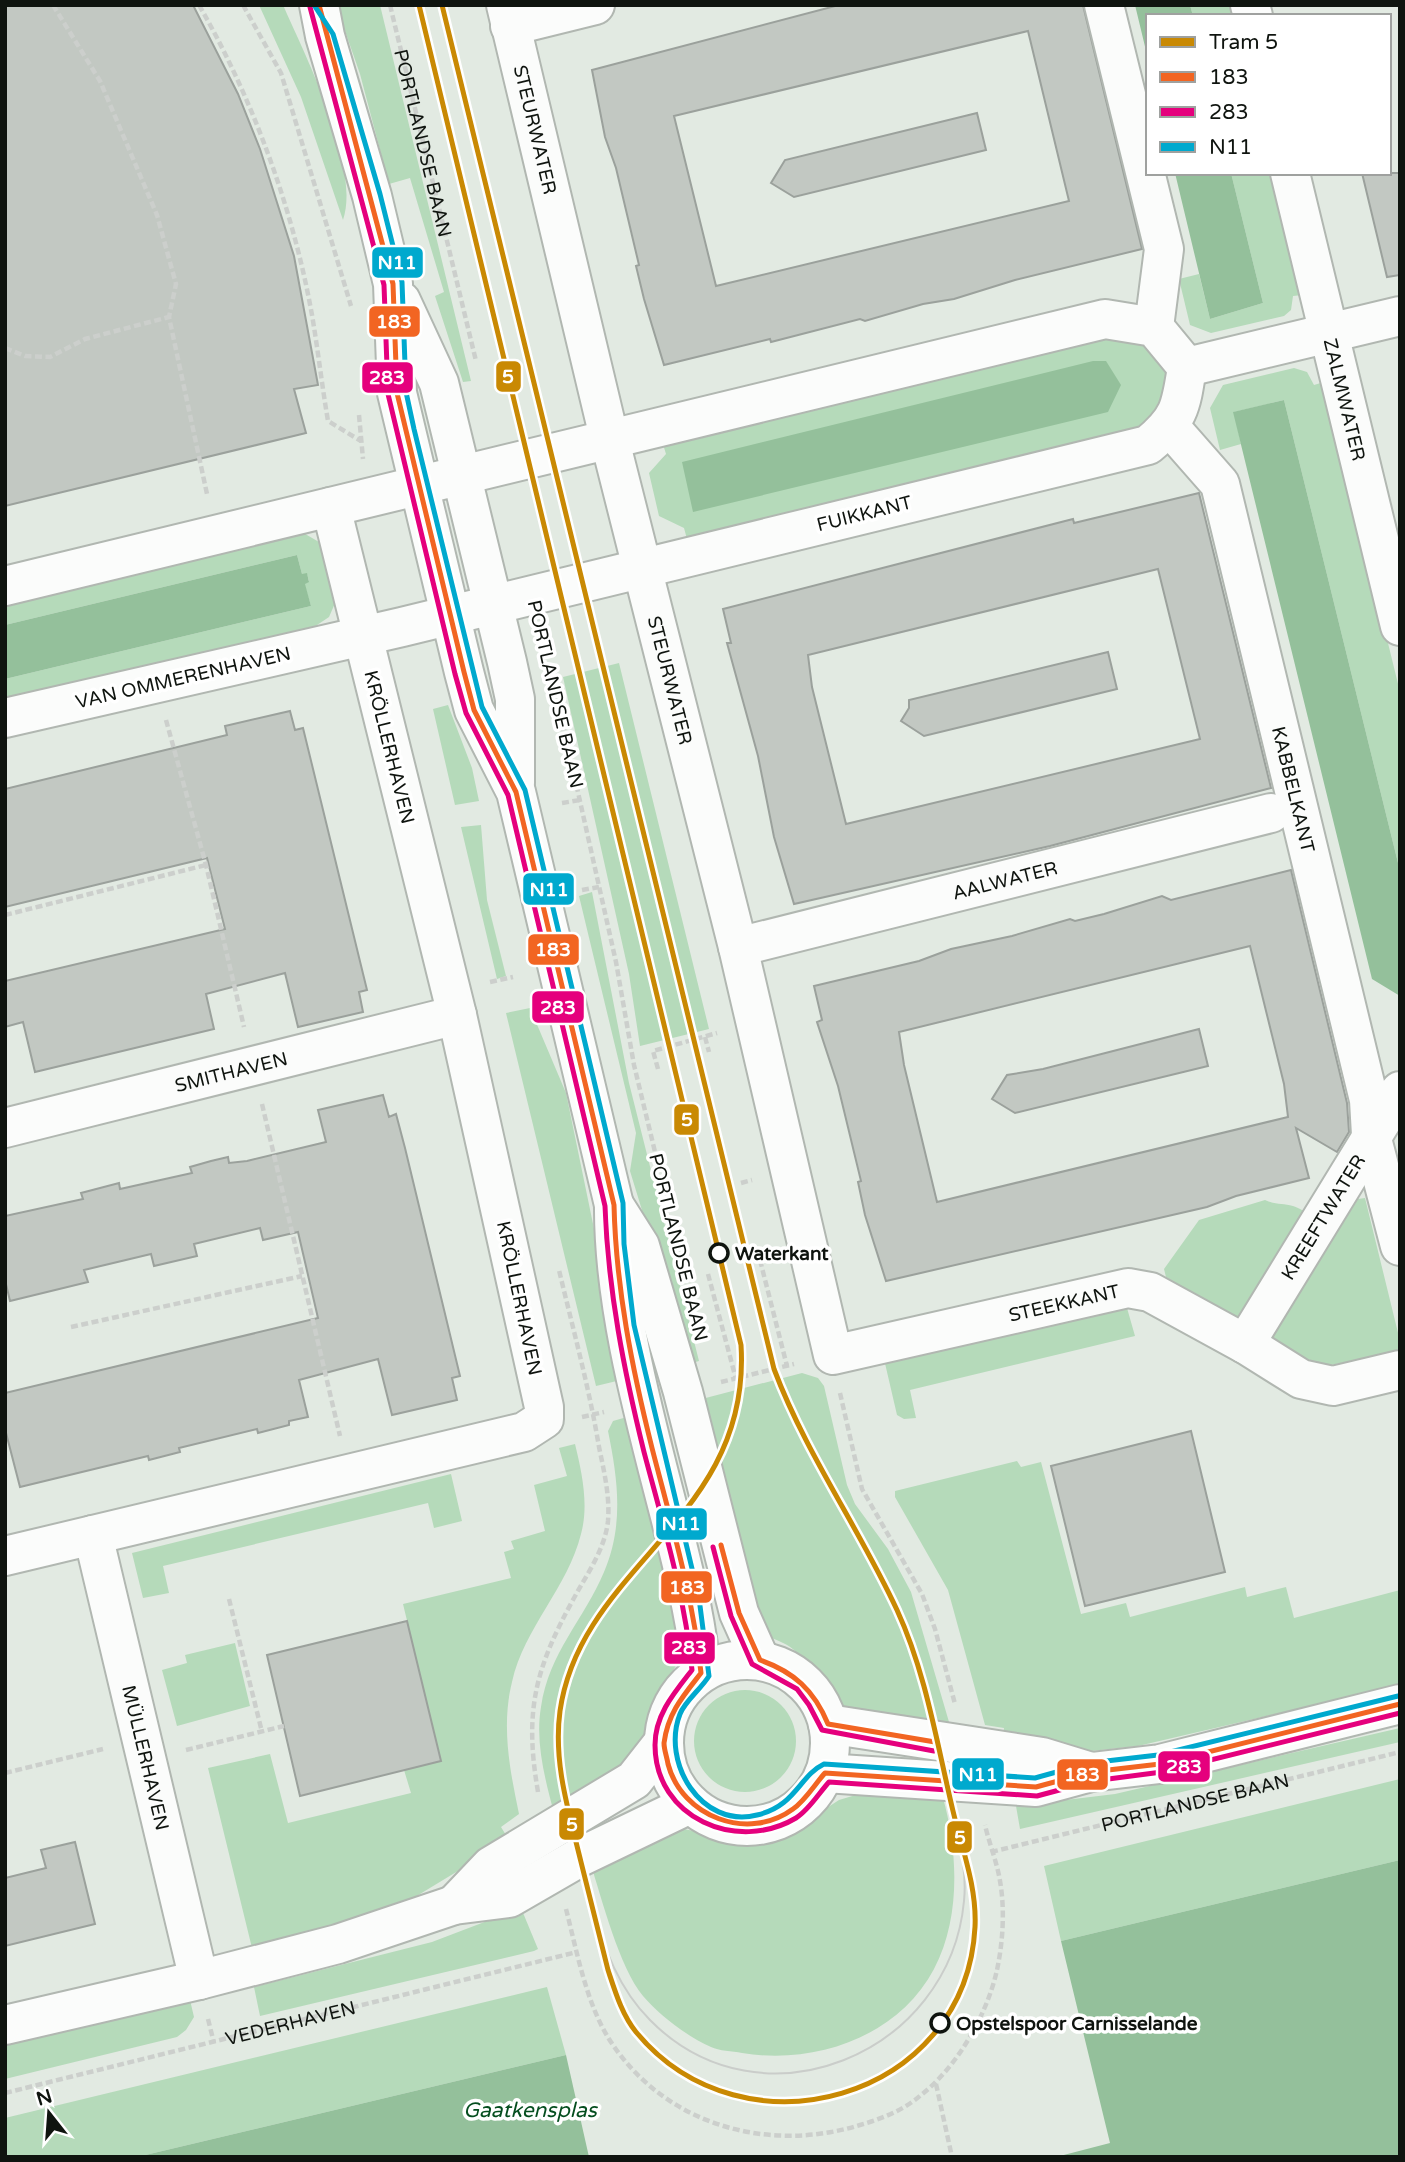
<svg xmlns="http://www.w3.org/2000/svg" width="1405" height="2162" font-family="'Varela Round',sans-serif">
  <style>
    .green { fill: #b5daba }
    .water { fill: #94c09b }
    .building { fill: #c2c8c2; stroke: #9ba19c; stroke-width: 2; fill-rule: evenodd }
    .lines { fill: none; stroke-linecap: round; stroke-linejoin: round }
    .minor-casing { stroke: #b1b7b1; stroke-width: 42 }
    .path { stroke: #cccfcc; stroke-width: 4.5; stroke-dasharray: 7 3.5; stroke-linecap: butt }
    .minor { stroke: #fbfcfb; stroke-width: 38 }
    .tram { stroke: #cacdca; stroke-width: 2 }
    .bus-1-casing { stroke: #fff; stroke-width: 10 }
    .bus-2-casing { stroke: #fff; stroke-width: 10 }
    .bus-3-casing { stroke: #fff; stroke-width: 10 }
    .bus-1 { stroke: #f26522; stroke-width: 5 }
    .bus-2 { stroke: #e5007d; stroke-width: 5 }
    .bus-3 { stroke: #00a9ce; stroke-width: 5 }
    .tram-1-casing { stroke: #fff; stroke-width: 10 }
    .tram-1 { stroke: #c98903; stroke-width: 5 }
    .stop-dot { fill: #fff; stroke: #0f140f; stroke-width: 3.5 }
    .labels { text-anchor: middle; stroke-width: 7; stroke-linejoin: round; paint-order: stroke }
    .street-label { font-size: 19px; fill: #0f140f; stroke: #fff }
    .stop-label { font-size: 19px; font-weight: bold; fill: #0f140f; stroke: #fff; text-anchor: start }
    .water-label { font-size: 21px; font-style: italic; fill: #054e1f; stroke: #fff }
    .line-badge { stroke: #fff; stroke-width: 2.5 }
    .badge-label { font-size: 19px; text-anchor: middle; font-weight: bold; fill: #fff }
  </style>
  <rect width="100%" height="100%" fill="#e2eae2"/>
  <path class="green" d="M259 5H283C306 57 361 166 343 220L301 97Z
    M336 5H380L471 381 463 382 435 296 444 292 410 178 389 184 360 74Z
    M1190 5H1234L1236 16H1193Z
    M1231 173H1274L1303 295 1293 296 1291 310 1284 316 1211 333 1190 325 1179 279 1199 274 1210 319 1263 303Z
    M1106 333 1139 337 1165 362C1168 391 1162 408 1142 429L687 539 684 528 659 516 649 473 666 454 662 441Z
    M1294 368 1307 372 1314 385 1324 382 1400 692V871L1284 400 1234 412 1241 444 1220 450 1210 408 1223 385Z
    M300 531 319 542 326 555 336 601 329 617 311 629 5 703V679L311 606 304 583 309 581 307 574H302L297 555 5 625V601Z
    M619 663 709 1029 640 1046 629 974 563 677Z
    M448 705 472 768 479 801 455 805 433 709Z
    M481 825 487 900 506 976 497 979 461 827Z
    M592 892 629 1083 699 1361 689 1364 630 1171 636 1133 579 896Z
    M530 1008 566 1093 625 1379 596 1386 506 1013Z
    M1365 1198 1400 1341 1397 1352 1321 1367 1306 1363 1166 1277 1164 1269 1199 1220 1265 1200C1275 1205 1283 1203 1293 1206 1303 1209 1329 1226 1336 1234L1358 1199Z
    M1125 1301 1135 1336 910 1390 916 1418 904 1419 897 1415 884 1359Z
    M802 1373 818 1378 824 1386 847 1485 855 1504 888 1549 911 1592 949 1722 948 1728 849 1713C828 1694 816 1669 794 1650 784 1641 770 1640 761 1630L698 1400Z
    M634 1415 682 1648 677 1664 652 1704 643 1738 630 1762 554 1813C545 1779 535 1742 541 1707 549 1652 584 1620 604 1572 624 1525 618 1480 608 1431L613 1421Z
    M575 1444C582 1473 589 1505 581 1534 568 1587 524 1628 512 1682 501 1726 510 1771 519 1814L501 1827 509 1840 392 1911 252 1948 208 1768 270 1754 288 1823 411 1793 404 1770 441 1761 403 1604 511 1578 504 1552 514 1549 511 1541 545 1531 534 1485 567 1476 559 1448Z
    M1017 1461 1021 1467 1041 1462 1081 1614 1126 1603 1130 1617 1245 1587 1247 1597 1286 1587 1294 1618 1400 1590V1685L1138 1746 1091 1751 1003 1739 1004 1728 985 1725 948 1590 895 1497V1491Z
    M451 1474 462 1521 434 1528 428 1503 163 1566 169 1593 143 1598 132 1553Z
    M235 1643 250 1706 177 1726 162 1670 187 1663 185 1655Z
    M694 1741a51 51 0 1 1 102 0a51 51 0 1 1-102 0Z
    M1400 1728V1742L1020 1829 1016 1806 1115 1794Z
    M1400 1779V1860L1061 1941 1044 1866Z
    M859 1794 943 1798C958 1851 961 1918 934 1969 898 2037 815 2065 742 2053 732 2051 719 2051 711 2047 688 2037 659 2015 643 1996 619 1967 602 1899 590 1862L679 1828 733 1839H766L796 1828 839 1800Z
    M521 1908 538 1949 534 1951 260 2016 254 1987 432 1942Z
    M547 1987 566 2055 137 2157H5V2118Z
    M190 2000 194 2017 186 2030 177 2037 5 2079V2043Z"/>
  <path class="water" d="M1135 5H1190L1193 16H1148V59Z
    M1175 173H1231L1263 303 1210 319Z
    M1093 361H1106L1121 385 1108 412 693 512 682 462Z
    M1284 400 1400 871V996L1372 979 1233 412Z
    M297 555 302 574 307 573 309 582 305 584 311 606 5 679V625Z
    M1400 1860V2157H1056L1110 2143 1061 1941Z
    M566 2055 589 2157H137Z"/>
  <path class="building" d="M5 5H193L238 94 260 149 294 256 318 385 294 389 306 433 5 506Z
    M839 5H1083L1142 249 1015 280 954 299 923 304 865 321 860 319 771 342 770 339 664 365 644 299 636 266 639 265 616 168 605 137 592 70ZM1028 31 1069 201 716 286 674 116Z
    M977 113 986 150 794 197 771 183 785 160Z
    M1362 173H1400V275L1387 277Z
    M1199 493 1271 788 1050 846 794 904 774 837 758 756 727 643H731L723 609 1073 519 1074 523ZM1158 569 1200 739 846 824 812 687 808 655Z
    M1108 652 1117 689 924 736 901 721 909 708V700Z
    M290 711 295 730 303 728 367 990 359 992 363 1012 298 1027 285 973 206 994 214 1029 35 1072 23 1022 5 1027V981L225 929 207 858 5 907V789L227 735 225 726Z
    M1291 870 1347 1103 1349 1132 1337 1152 1296 1128 1309 1178 1236 1196 1207 1207 886 1281 865 1215 858 1182 861 1181 838 1086 817 1022 822 1020 814 986 919 961 951 949 1012 936 1070 919 1075 921 1104 914 1162 896 1171 900ZM1250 946 1284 1084 1288 1117 937 1202 904 1065 899 1032Z
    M1199 1029 1208 1066 1015 1113 992 1099 1007 1075 1043 1069Z
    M383 1095 389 1117 396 1114 405 1148 460 1376 452 1378 457 1400 392 1415 378 1359 299 1380 308 1417 289 1421V1425L258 1433 257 1429 179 1448 180 1452 149 1460 148 1456 20 1487 5 1429V1393L318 1318 298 1232 263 1240 260 1228 194 1244 197 1256 154 1266 151 1254 84 1270 88 1282 10 1301 5 1280V1216L83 1199 81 1193 119 1183 120 1189 192 1173 190 1167 211 1161 228 1157 229 1163 247 1161 326 1142 318 1110Z
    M1191 1431 1225 1572 1085 1606 1051 1466Z
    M407 1621 441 1761 300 1796 267 1655Z
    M75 1842 95 1924 5 1946V1878L46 1868 41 1850Z"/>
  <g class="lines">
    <g class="minor-casing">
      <g id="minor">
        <path d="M319 5 325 36 372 196 393 284 397 393 464 672 474 710 516 792 614 1205C613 1309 647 1426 673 1528 685 1577 697 1622 701 1673"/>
        <path id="s4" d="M506 5 609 437 738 947 833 1355 1128 1288 1150 1292 1245 1344 1301 1379 1333 1386 1400 1370"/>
        <path d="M1104 5 1164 249 1154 327"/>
        <path d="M1250 5 1253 16"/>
        <path d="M510 26 595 5"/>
        <path id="s5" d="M1290 173 1400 626"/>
        <path d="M401 301 439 383 507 662 515 699V783"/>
        <path d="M1187 367 1400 316"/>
        <path id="s6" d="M1170 427 1220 484 1369 1100 1371 1135 1400 1246"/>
        <path d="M5 586 1105 319 1154 327 1187 367C1181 406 1180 419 1148 445L402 627 5 718"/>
        <path id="s7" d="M738 947 1271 813"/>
        <path id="s8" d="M5 1128 457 1015"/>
        <path d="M614 1205 640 1246 683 1392 739 1613 760 1660"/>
        <path id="s9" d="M1245 1344 1400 1091"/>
        <path id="s10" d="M93 1535 199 1980"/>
        <path d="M5 1556 524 1432 544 1419V1407L457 1015 331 507"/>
        <circle cx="747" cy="1743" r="83"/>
        <path d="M828 1724 1042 1757 1091 1772"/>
        <path d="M825 1773 1036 1787 1091 1772 1160 1764 1400 1704"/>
        <path d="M454 1905 491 1866 634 1780 663 1743"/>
        <path d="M5 2025 199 1980 338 1944 454 1905 509 1898 580 1857 690 1804"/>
      </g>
    </g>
    <g class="path">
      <path d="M53 5 100 81 157 215 176 284 169 317"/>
      <path d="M199 5C253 99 293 209 312 315 318 350 322 386 328 421L361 441"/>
      <path d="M243 5 281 73 351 306"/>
      <path id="s1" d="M390 5 476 361"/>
      <path d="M5 348 25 356 50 357 85 339 169 317 207 494"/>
      <path d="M359 415 363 459"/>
      <path d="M558 703 616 962 634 1065 670 1214"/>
      <path d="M166 720 206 865 244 1027"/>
      <path d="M562 803 580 800"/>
      <path d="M582 890 599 887"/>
      <path d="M5 915 206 865"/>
      <path d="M490 982 513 977"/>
      <path d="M705 1037 709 1052"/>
      <path d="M658 1069 653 1051 717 1033"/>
      <path d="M262 1104 340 1436"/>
      <path d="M741 1183 752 1180"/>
      <path d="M760 1260 787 1366"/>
      <path d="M708 1274 736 1379"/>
      <path d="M71 1327 302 1276"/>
      <path d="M721 1382 794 1364"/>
      <path d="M840 1393 862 1489 922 1594 935 1629 955 1704"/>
      <path d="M582 1417 604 1412"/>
      <path d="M229 1599 262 1732"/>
      <path d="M186 1750 284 1726"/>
      <path d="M5 1773 103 1749"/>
      <path d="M538 1792C524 1711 535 1669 574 1598 587 1574 605 1549 608 1521 610 1496 604 1471 599 1447 589 1387 573 1329 559 1270"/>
      <path id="s2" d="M991 1852 1400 1752"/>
      <path d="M566 1909C577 1952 586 2002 609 2039 663 2124 766 2154 860 2125 881 2119 904 2110 921 2095 957 2067 987 2015 997 1970 1003 1942 1005 1909 1000 1881 997 1862 989 1843 985 1825"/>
      <path d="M208 2019 214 2043"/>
      <path d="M936 2084 952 2157"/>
      <path id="s3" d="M5 2093 577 1952"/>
    </g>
    <use href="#minor" class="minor"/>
    <path class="tram" d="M593 1907C604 1949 619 1989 650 2020 761 2133 950 2054 964 1901 967 1873 960 1845 954 1817"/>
    <g class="bus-1-casing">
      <path id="bus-1" d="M319 5 393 284 397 393 464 672 474 710 516 792 614 1205C616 1288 632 1368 652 1448 671 1522 693 1596 701 1673 683 1696 668 1713 664 1743 664 1750 667 1757 668 1764 682 1817 748 1842 793 1809 805 1801 815 1784 825 1773L1036 1787 1091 1772 1160 1764 1400 1704
        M721 1545 739 1613 760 1660C794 1672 814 1690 828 1724L935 1742"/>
    </g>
    <g class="bus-2-casing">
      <path id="bus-2" d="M310 7 384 285 388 394 455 674 466 713 508 795 605 1206C608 1290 624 1371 644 1452 663 1524 685 1596 692 1670 674 1693 655 1715 655 1745 655 1818 737 1853 796 1818 809 1810 819 1793 829 1782L1037 1796 1093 1781 1162 1772 1400 1713
        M713 1547 731 1616 752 1664 797 1689 809 1705 822 1730 934 1751"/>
    </g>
    <g class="bus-3-casing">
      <path id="bus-3" d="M314 5 333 34 380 194 402 282 406 392 414 429 482 707 525 790 623 1203 624 1244 634 1325 699 1598 709 1676C701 1689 685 1701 680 1714 661 1762 701 1829 757 1815 796 1806 799 1776 824 1764L1035 1778 1089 1763 1158 1755 1398 1696"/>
    </g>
    <use href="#bus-1" class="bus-1"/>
    <use href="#bus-2" class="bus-2"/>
    <use href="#bus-3" class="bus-3"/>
    <g class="tram-1-casing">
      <path id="tram-1" d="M419 5 741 1345C752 1519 581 1564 560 1711 553 1763 569 1812 581 1862 590 1898 599 1934 608 1970 615 1991 622 2015 636 2032 743 2162 966 2100 975 1927 977 1887 962 1849 953 1811 937 1744 926 1673 897 1610 859 1528 806 1454 774 1369L442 5"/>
    </g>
    <use href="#tram-1" class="tram-1"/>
  </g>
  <g class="stop-dot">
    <circle cx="719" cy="1253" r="9"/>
    <circle cx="940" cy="2023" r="9"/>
  </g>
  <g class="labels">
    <g class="street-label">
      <text dy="7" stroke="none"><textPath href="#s4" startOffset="128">STEURWATER</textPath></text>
      <text dy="7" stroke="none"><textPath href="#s1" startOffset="142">PORTLANDSE BAAN</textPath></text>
      <text dy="7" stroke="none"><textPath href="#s5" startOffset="233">ZALMWATER</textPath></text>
      <text transform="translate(864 513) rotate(-14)" y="7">FUIKKANT</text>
      <text transform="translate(183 677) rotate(-13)" y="7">VAN OMMERENHAVEN</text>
      <text dy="7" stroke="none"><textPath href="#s4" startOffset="695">STEURWATER</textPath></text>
      <text transform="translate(556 694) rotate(77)" y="7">PORTLANDSE BAAN</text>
      <text transform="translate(390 747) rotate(76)" y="7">KRÖLLERHAVEN</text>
      <text dy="7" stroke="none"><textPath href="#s6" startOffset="390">KABBELKANT</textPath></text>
      <text dy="7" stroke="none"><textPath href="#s7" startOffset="275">AALWATER</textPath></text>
      <text dy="7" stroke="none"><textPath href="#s8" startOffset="233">SMITHAVEN</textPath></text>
      <text dy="7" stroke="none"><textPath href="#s9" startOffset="149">KREEFTWATER</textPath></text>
      <text transform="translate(679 1247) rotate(76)" y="7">PORTLANDSE BAAN</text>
      <text transform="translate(520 1298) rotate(78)" y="7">KRÖLLERHAVEN</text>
      <text dy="7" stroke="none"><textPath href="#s4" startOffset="1626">STEEKKANT</textPath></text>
      <text dy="7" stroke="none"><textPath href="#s10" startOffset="229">MÜLLERHAVEN</textPath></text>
      <text dy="7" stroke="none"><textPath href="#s2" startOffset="210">PORTLANDSE BAAN</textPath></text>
      <text dy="7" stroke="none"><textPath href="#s3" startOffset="294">VEDERHAVEN</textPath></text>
    </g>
    <g class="stop-label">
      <text x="735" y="1260">Waterkant</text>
      <text x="956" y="2030">Opstelspoor Carnisselande</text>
    </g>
    <g class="water-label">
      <text x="530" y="2117">Gaatkensplas</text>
    </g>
  </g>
  <g class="line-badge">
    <rect x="371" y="246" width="53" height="33" rx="7" fill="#00a9ce"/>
    <rect x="368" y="305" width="53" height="33" rx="7" fill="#f26522"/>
    <rect x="495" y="360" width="27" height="33" rx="7" fill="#c98903"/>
    <rect x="361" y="361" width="53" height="33" rx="7" fill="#e5007d"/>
    <rect x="522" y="872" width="53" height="34" rx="7" fill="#00a9ce"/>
    <rect x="527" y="933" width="53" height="33" rx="7" fill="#f26522"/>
    <rect x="531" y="990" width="54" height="34" rx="7" fill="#e5007d"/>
    <rect x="673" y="1103" width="27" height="33" rx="7" fill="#c98903"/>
    <rect x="655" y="1507" width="53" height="34" rx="7" fill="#00a9ce"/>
    <rect x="660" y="1570" width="53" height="34" rx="7" fill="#f26522"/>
    <rect x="663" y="1631" width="53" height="34" rx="7" fill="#e5007d"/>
    <rect x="1157" y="1750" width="54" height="33" rx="7" fill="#e5007d"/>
    <rect x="951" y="1757" width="54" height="34" rx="7" fill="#00a9ce"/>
    <rect x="1056" y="1758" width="53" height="33" rx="7" fill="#f26522"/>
    <rect x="558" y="1807" width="27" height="34" rx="7" fill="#c98903"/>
    <rect x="946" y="1820" width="27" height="34" rx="7" fill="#c98903"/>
  </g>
  <g class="badge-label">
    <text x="397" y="269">N11</text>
    <text x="394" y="328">183</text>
    <text x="508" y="383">5</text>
    <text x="387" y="384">283</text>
    <text x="549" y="896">N11</text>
    <text x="553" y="956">183</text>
    <text x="558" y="1014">283</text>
    <text x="687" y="1126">5</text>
    <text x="681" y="1530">N11</text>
    <text x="687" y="1594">183</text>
    <text x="689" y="1654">283</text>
    <text x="1184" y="1773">283</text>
    <text x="978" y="1781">N11</text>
    <text x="1082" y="1781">183</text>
    <text x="572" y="1831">5</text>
    <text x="960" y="1844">5</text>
  </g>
  <rect width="1405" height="2162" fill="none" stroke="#0f140f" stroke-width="14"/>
  <rect x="1146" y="14" width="245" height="161" fill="#ffffff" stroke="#9fa19f" stroke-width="2"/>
  <rect x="1160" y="37" width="35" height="10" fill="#c98903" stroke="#9fa19f" stroke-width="2"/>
  <text x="1209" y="49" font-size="21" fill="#0f140f">Tram 5</text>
  <rect x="1160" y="72" width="35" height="10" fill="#f26522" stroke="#9fa19f" stroke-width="2"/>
  <text x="1209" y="84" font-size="21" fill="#0f140f">183</text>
  <rect x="1160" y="107" width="35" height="10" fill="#e5007d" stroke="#9fa19f" stroke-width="2"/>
  <text x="1209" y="119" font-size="21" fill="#0f140f">283</text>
  <rect x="1160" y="142" width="35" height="10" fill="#00a9ce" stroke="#9fa19f" stroke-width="2"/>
  <text x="1209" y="154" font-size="21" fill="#0f140f">N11</text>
  <g transform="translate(49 2113) rotate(343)" stroke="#ffffff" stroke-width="5" paint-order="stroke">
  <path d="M0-5L12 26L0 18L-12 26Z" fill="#0f140f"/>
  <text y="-10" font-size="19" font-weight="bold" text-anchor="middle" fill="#0f140f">N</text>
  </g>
</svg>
